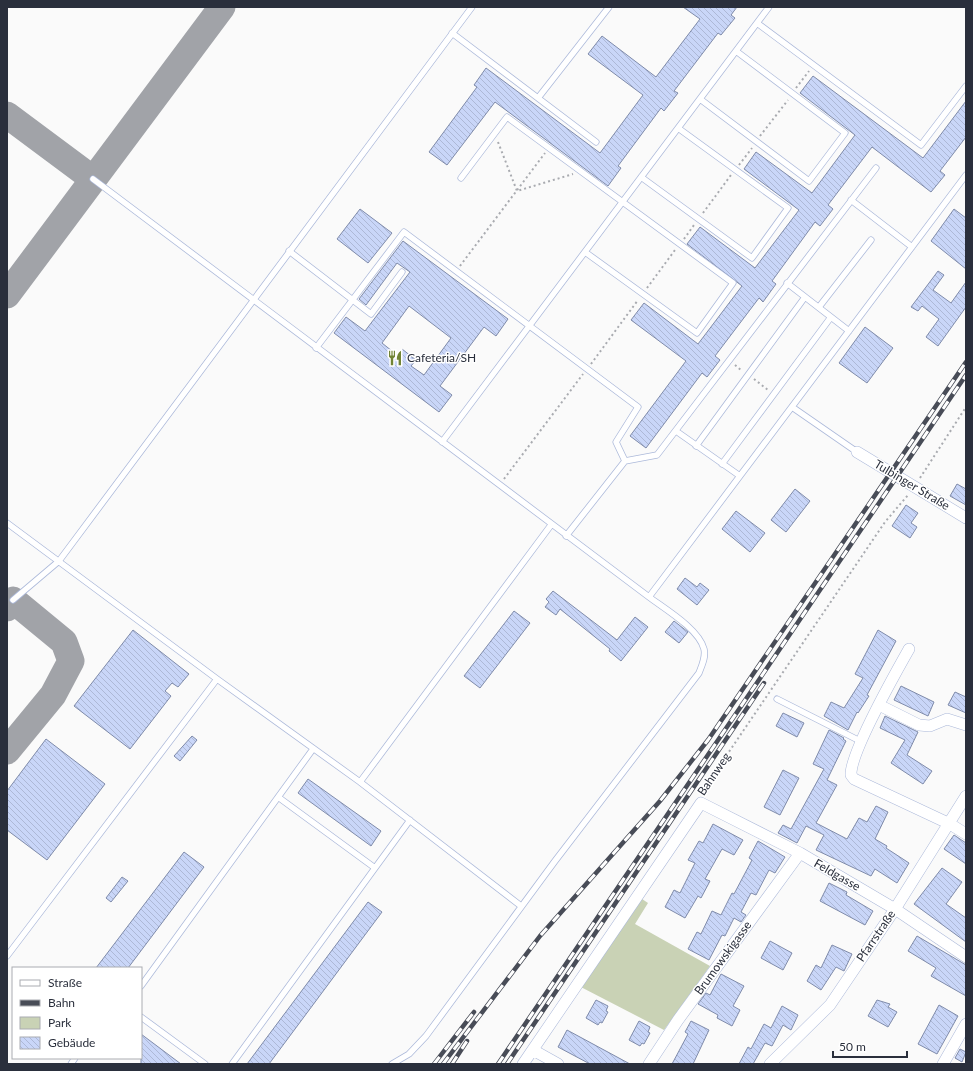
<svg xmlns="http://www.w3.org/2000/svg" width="973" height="1071" font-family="Lato,sans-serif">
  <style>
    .green { fill: #c9d2b5 }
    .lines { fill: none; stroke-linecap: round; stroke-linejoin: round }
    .taxiway { stroke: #a1a3a8; stroke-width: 27 }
    .building { fill: url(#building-back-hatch); stroke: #7f8baa; fill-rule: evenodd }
    .service-casing { stroke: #acb9da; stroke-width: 7 }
    .minor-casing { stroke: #acb9da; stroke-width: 12 }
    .path { stroke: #a9abb0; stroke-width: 2; stroke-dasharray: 2 3; stroke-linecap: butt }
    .service { stroke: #fff; stroke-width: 5.5 }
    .minor { stroke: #fff; stroke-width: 11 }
    .rail-casing { stroke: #484c57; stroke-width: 4.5 }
    .rail { stroke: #fff; stroke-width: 3; stroke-dasharray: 9; stroke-linecap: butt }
    .labels { text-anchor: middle; stroke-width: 3; stroke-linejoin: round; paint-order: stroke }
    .poi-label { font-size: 12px; fill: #2a2f3c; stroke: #fff; text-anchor: start }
    .street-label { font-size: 12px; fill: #2a2f3c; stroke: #fff }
  </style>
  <defs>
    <pattern id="building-back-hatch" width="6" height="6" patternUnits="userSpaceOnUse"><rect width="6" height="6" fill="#c9d6f8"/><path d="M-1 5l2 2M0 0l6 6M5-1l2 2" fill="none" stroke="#adb8d6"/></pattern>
  </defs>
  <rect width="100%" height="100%" fill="#fafafa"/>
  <path class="green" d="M636 895 648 903 635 924 710 966 664 1030 575 984Z"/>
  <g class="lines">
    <path class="taxiway" d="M7 115 93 179
      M7 295 222 7
      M7 608 13 600 64 642 71 661 53 695 7 751"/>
  </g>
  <path class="building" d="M683 7H737L731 15 735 18 721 35 718 33 674 91 678 93 664 111 661 108 618 166 621 168 608 186 495 102 447 165 429 152 477 87 474 85 486 68 600 153 643 95 588 54 602 36 656 77 700 19Z
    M813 76 923 158 966 101V137L940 171 945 175 931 192 872 147 828 205 833 209 820 226 815 222 772 281 776 284 763 302 759 298 715 356 720 360 707 377 702 373 646 448 630 436 686 361 631 320 644 303 698 344 742 286 687 244 700 227 755 268 799 210 744 169 756 152 812 193 855 135 800 93Z
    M360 209 392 233 368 263 337 239Z
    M954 209 966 218V269L931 241Z
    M403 241 508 319 496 336 484 327 440 386 452 395 439 412 334 333 346 317 365 331 410 272 397 263 366 305 359 299ZM409 306 451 338 424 375 411 366 416 360 402 349 397 355 382 343Z
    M938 271 944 275 933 290 951 303 966 282V307L938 346 926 337 939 319 922 306 918 311 911 307Z
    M865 327 893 348 867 383 839 363Z
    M957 484 966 489V505L950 496Z
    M795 489 810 501 786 532 771 520Z
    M906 505 918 513 911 523 917 527 910 538 892 526Z
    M736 511 765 533 750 552 722 529Z
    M685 578 697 587 700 583 709 590 697 605 677 589Z
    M553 591 617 640 635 617 648 627 621 661 609 651 610 649 560 609 556 615 545 607 549 602 546 599Z
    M514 611 530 623 480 688 464 676Z
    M674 621 688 632 679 643 665 632Z
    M133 630 189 674 178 687 172 683 165 691 171 696 130 749 74 706Z
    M878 630 896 641 867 695 869 696 858 713 857 712 848 730 824 716 831 702 844 708 863 678 855 674Z
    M901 686 934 702 928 716 894 700Z
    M955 692 966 697V713L948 705Z
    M783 713 804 723 797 737 776 726Z
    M885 716 918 732 907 755 932 771 923 784 891 763 905 740 880 728Z
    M829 730 844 738 843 739 846 741 827 780 837 785 816 823 847 839 859 818 867 822 876 806 888 812 875 839 887 846 886 848 909 863 897 883 875 869 871 876 816 850 824 835 806 826 797 843 778 833 783 825 791 829 824 769 813 764Z
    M192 736 197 740 180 761 174 756Z
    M46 739 105 784 47 860 7 830V791Z
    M783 770 799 778 780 815 764 807Z
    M308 779 381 831 371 846 298 793Z
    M713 824 743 840 734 855 722 849 705 879 710 881 701 898 698 896 685 918 665 907 674 890 680 893 695 863 688 860 699 841 703 843Z
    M954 835 966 843V864L944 849Z
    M758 841 785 857 775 873 769 870 756 895 751 893 741 912 746 915 741 922 734 918 725 936 722 935 709 960 688 949 697 932 701 934 712 911 721 915 732 893 734 894 752 860 749 858Z
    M184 852 204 867 128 968H96Z
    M942 868 962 882 946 904 966 918V942L914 904Z
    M122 877 128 881 111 902 106 898Z
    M829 883 847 892 846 895 873 911 865 925 820 901Z
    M368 902 382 912 269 1064H247Z
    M917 936 966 965V996L931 976 936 968 908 951Z
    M770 941 792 953 783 970 761 958Z
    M832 945 852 954 844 971 836 967 821 990 807 981 816 965 821 968Z
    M721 974 744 986 733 1006 740 1010 732 1026 717 1018 718 1015 698 1004 706 993 710 995Z
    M596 1000 608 1006 606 1011 608 1012 602 1023 600 1022 598 1025 586 1018Z
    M877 1000 890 1004 888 1007 897 1012 888 1027 868 1016Z
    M939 1005 958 1016 937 1054 918 1044Z
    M782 1006 798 1015 791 1030 783 1025 772 1046 765 1043 753 1064H739L748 1047 751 1049 764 1024 771 1028Z
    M639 1021 650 1027 648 1032 650 1033 644 1044 642 1043 640 1046 629 1040Z
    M691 1021 709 1030 693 1064H672L688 1034 685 1032Z
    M567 1030 630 1064H590L558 1047Z
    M141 1034 181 1064H141Z
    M960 1049 966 1052 962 1062 955 1058Z"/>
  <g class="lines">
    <g class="service-casing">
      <path id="service" d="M757 23 921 145 966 86
        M452 33 596 142
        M538 98 609 7
        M700 99 809 181 845 133 736 51
        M641 177 752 258 788 208 678 128
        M461 178 507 117 733 283 697 333 585 252
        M93 179 649 597C665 609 699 629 704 649 706 657 702 665 699 673L555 861 426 1036 409 1054 392 1064
        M851 200 912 247
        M289 251 371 314 402 272
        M787 283 849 331
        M819 307 871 240
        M316 348 404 232 638 407 616 442 625 461 566 536
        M792 407 857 452
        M676 431 740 476
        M442 442 769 7
        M696 446 805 297
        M625 461 657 455 876 168
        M722 464 831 317
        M7 523 217 679 360 782 521 906
        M649 597 966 175
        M13 600 59 561 472 7
        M777 699 862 742
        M360 782 551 525
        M278 797 375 868
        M7 956 217 679
        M141 986 313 749
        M141 1017 205 1064
        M71 1064 75 1058
        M232 1064 410 820"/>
    </g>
    <g class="minor-casing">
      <path id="minor" d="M857 452 966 518
        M909 649C896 672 850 753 851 775L854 779 950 824 966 834
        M879 705 919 725 930 726 947 719 966 725
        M533 1050 558 1064
        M523 1064 701 803 800 853 895 909 966 957
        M649 1064 678 1020 800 853
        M770 1064 830 1005 895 909 966 796
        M943 1064 966 1024"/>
    </g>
    <path class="path" d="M796 88 809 71
      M760 136 788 100
      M498 142 517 191 573 174
      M739 165 752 148
      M703 213 731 175
      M684 239 694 225
      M460 266 545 153
      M647 288 675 250
      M591 364 638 300
      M735 365 742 371
      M754 379 768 390
      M920 478 966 407
      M504 479 583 374
      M701 793 885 522 908 495"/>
    <use href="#service" class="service"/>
    <use href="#minor" class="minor"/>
    <g class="rail-casing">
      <path id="rail" d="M434 1064 474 1012
        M443 1064 540 936 660 801 708 740 966 362
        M452 1064 467 1041
        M498 1064 966 375
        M507 1064 764 683"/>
    </g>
    <use href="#rail" class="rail"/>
  </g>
  <defs>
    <g id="restaurant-bare" transform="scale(1.2)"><path d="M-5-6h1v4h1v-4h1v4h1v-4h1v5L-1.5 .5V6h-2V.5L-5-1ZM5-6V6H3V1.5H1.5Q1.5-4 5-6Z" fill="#718435" stroke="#fff" stroke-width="2.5" paint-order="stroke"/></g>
  </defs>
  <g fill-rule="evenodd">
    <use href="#restaurant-bare" x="395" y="358"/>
  </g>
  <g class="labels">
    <g class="poi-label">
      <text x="407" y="362">Cafeteria/SH</text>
    </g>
    <g class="street-label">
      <text transform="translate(912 485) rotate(31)" y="4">Tulbinger Straße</text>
      <text transform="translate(714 774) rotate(-56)" y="4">Bahnweg</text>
      <text transform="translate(837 875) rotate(30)" y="4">Feldgasse</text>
      <text transform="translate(876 936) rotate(-56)" y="4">Pfarrstraße</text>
      <text transform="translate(723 958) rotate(-54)" y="4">Brumowskigasse</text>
    </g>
  </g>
  <rect width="973" height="1071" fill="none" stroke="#2a2f3c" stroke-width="16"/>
  <rect x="12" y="967" width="130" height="92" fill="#ffffff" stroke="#aaacb1"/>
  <rect x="20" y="980" width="20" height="6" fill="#ffffff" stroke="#aaacb1"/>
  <text x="48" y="987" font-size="12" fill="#2a2f3c">Straße</text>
  <rect x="20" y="1000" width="20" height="6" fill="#484c57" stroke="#aaacb1"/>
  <text x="48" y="1007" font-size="12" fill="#2a2f3c">Bahn</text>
  <rect x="20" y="1017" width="20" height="12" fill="#c9d2b5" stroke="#aaacb1"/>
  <text x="48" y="1027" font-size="12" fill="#2a2f3c">Park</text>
  <rect x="20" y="1037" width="20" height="12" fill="url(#building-back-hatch)" stroke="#aaacb1"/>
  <text x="48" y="1047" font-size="12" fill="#2a2f3c">Gebäude</text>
  <path d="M833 1051v6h74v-6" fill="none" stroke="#2a2f3c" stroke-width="2"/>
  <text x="839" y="1051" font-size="12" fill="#2a2f3c" stroke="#ffffff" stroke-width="3" paint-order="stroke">50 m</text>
</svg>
